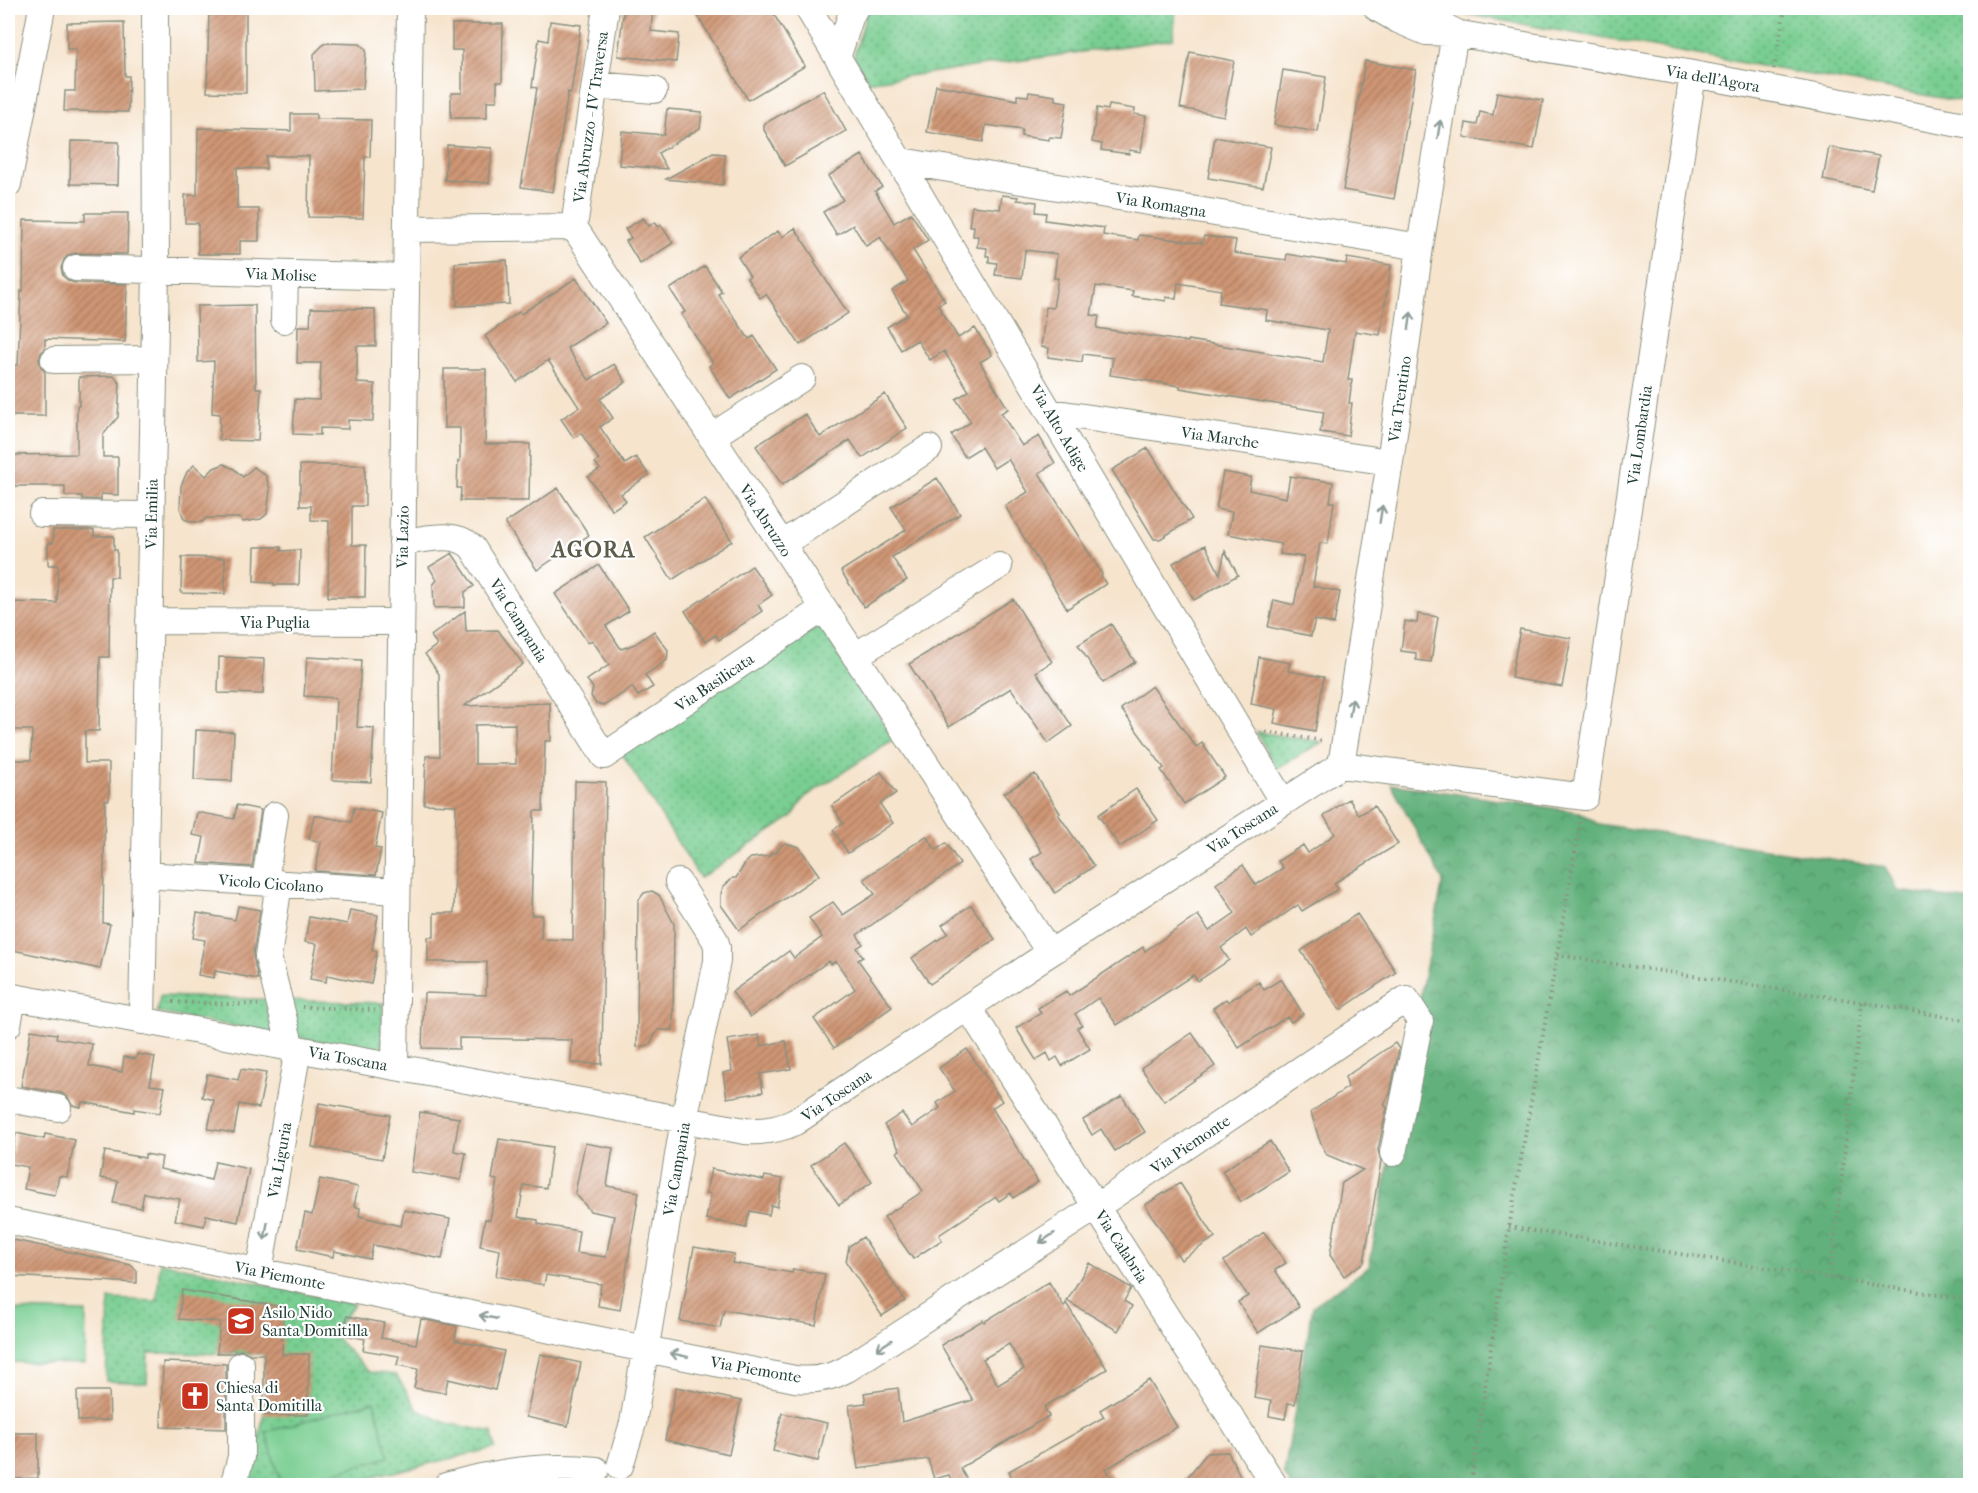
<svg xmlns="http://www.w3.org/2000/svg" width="1978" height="1493" font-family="'IM FELL French Canon',serif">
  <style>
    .grass { fill: url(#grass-dots); stroke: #4c8663; stroke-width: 1.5 }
    .forest { fill: url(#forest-crowns); stroke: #407758; stroke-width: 1.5 }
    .pitch { fill: #79ce92; stroke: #4c8663; stroke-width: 1.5 }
    .building { fill: url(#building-hatch); fill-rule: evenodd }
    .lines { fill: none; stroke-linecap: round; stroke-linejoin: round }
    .minor-casing { stroke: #8a9080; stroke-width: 28 }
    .path { stroke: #8a9080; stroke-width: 4; stroke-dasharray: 1.5 4.5; stroke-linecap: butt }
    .minor { stroke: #fff; stroke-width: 26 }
    .oneway { stroke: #8f9e9a }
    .labels { text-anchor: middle; stroke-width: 4.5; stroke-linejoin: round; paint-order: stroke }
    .street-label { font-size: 16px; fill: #1f3d34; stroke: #fff }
    .poi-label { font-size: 16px; fill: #1f3d34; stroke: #fff; text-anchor: start }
    .district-label { font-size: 22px; font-weight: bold; letter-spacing: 1.5px; fill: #5d5c4b; stroke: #fff }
  </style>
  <defs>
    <pattern id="grass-dots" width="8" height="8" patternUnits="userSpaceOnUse" patternTransform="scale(1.5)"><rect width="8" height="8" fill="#79ce92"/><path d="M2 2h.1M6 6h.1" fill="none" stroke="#63a878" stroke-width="1.8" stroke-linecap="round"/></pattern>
    <pattern id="forest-crowns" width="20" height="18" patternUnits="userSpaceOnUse" patternTransform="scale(1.5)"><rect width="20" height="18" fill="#62b17c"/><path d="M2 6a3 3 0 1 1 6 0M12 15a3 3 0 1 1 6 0" fill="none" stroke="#509166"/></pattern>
    <pattern id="building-hatch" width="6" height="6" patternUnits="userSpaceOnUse" patternTransform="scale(1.5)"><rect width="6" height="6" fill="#cf9675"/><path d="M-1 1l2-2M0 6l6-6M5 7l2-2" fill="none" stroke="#a77c61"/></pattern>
  </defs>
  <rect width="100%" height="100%" fill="#fff"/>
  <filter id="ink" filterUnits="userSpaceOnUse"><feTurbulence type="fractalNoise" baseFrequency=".0167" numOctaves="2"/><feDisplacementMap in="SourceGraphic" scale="12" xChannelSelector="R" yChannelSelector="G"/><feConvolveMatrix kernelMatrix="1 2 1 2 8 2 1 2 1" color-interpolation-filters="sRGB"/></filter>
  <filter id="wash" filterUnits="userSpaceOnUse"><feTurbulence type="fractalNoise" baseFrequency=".008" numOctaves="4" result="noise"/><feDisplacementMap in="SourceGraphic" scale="24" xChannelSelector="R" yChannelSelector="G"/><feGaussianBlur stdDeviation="1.35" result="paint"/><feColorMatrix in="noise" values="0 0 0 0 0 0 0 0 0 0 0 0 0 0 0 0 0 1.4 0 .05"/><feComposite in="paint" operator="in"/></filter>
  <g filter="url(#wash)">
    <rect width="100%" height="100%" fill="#f6e4cd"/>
    <path class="grass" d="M868 8H1176L1173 39 866 82 854 56Z
      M1452 8H1970V103L1459 13Z
      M816 620 894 739 805 797 792 817 700 878 621 752Z
      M1257 732 1322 742 1276 769Z
      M160 996 383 1003 382 1052 157 1013Z
      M160 1262 354 1304 332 1334 369 1372 396 1375 418 1410 446 1423 492 1432 495 1448 340 1485H243L255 1456 264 1415V1354L148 1353 147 1383 106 1381 109 1299 157 1301Z"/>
    <path class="forest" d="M1391 784 1579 812 1598 824 1885 867 1898 891 1970 901V1485L1291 1486 1284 1473 1313 1306 1369 1267 1421 992 1443 881Z"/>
    <path class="pitch" d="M8 1310 86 1312 85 1364 8 1362Z
      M374 1401 389 1457 290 1485H281L266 1432Z"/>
    <g id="blocks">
      <path class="building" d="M209 8H246V93L207 92Z
        M624 8H653L651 31 679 34 676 62 618 56Z
        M693 8H770L805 66 748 100Z
        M550 21 581 25 571 93 568 92 553 192 521 187 537 88 532 87 539 39 548 41Z
        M124 22 125 76H129L128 112 64 111 65 91H75L76 49H67V23Z
        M452 24H503L502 82H497V101H487V118H451V93H462V50H452Z
        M325 43 360 44 366 50 363 89 315 91 314 54Z
        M1190 52 1234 61 1224 116 1180 108Z
        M1365 61 1416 70 1394 199 1343 190Z
        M1283 70 1326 77 1318 132 1274 125Z
        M936 85 1017 100V95L1028 96 1029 92 1055 96V100L1067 102 1061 138 1049 137V140L1021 136 1022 130 986 125 983 142 927 132Z
        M823 90 846 131 785 166 764 130V124Z
        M1497 92 1543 100 1534 149 1464 137 1466 123 1477 125 1480 112 1493 115Z
        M1109 105 1135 109 1134 114 1146 116 1141 152 1129 150V154L1101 150 1102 144 1092 142 1097 108 1108 110Z
        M667 109 702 112 700 128 658 153 667 169 619 165 622 131 664 135Z
        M291 114H316V119L371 120 370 157H365L363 218 308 217 309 156H266V169L237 168V209H259V241H240V254H198V223H185V195H197L198 128 291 131Z
        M1215 137 1271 147 1263 187 1208 178Z
        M71 141 119 142 118 185 70 184Z
        M447 145 492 148 489 183 445 180Z
        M1829 147 1879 156 1872 190 1823 180Z
        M713 153 725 154 723 185 666 179Z
        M862 155 882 187 875 191 894 223 911 213 928 240 913 250 945 301 938 305 958 338 975 328 992 355 980 362 1008 409 1001 413 1022 446 1039 436 1055 463 1039 473 1102 574 1101 576 1106 584 1067 609 1005 506 1028 492 1008 459 994 468 981 447 965 457 951 435 971 422 956 399 969 391 944 351 930 360 917 340 901 350 887 327 907 315 892 291 908 281 880 237 866 246 853 225 837 235 823 212 843 200 828 176Z
        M1002 195 1018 197 1017 200 1037 202 1036 212 1046 213 1045 220 1104 228 1103 235 1138 240 1139 235 1202 243 1204 236 1236 240 1234 253 1286 260 1287 254 1346 264 1347 258 1391 265 1380 335 1355 331 1348 380H1352L1349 403H1352L1348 436 1320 432 1324 412 1180 388V386L1110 375 1113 358 1083 354 1082 362 1048 357 1049 348 1041 347 1046 307 1053 308 1058 278H1054L1057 254 1025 250 1022 278 995 275 997 263 989 262V256H986L987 248 977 247 978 236H973L974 226H969L972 206 1000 209ZM1178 283 1221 290 1219 303 1267 310 1266 320 1328 330 1323 362 1188 340V342L1097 328 1099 316 1091 315 1096 286 1133 291 1132 296 1166 301V297L1176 299Z
        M85 213H128L127 254 76 253 69 255 64 260 61 268 63 276 69 281 75 283 127 284 125 342 45 339V349L41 353 39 360 41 367 45 372V416H8V383H11V365H18L21 291H23L24 220 85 221Z
        M643 218 649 226 655 222 658 227 661 225 673 243 640 264 626 241 631 238 625 229Z
        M795 228 816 261 814 262 848 313 800 345 766 294 760 298 747 278 750 276 738 257 778 231 782 237Z
        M507 260 509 304 457 306 455 263Z
        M705 266 722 292 718 294 749 339 754 336 776 369 730 399 709 366 713 363 681 314 685 312 670 289Z
        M576 278 606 323 567 348 589 380 614 364 626 382 600 399 613 418 600 427 625 464 636 457 649 475 621 494 626 501 612 510 588 477 600 469 595 463 599 460 581 433 574 438 561 419 579 407 548 360 517 382 485 336 519 312 521 314Z
        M255 305 256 388H261L258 441 219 440 220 414 212 413 214 361 198 362 197 306Z
        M311 308 375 309 376 346H357V383L375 384 373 421 348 420V429L320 428V435L293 434 295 399 319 400 321 363H297L298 326H310Z
        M444 369H486L485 444H530L529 501H460L461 488H457L458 461H460V428H444Z
        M114 376 120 384 118 417 103 435V457H118V495L101 494V500L82 499V496H65V486H8V455L77 454V406H79V377Z
        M885 394 907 428 862 458 850 440 782 485 756 446 805 414 820 437Z
        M1148 448 1192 519 1160 539H1154L1112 470Z
        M224 464 234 469 243 477 254 467 266 476 270 490 267 514 261 519 243 522 240 518H206L202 522H192L184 519 180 508 181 486 187 472 194 465 206 476 214 468Z
        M300 465H365V506H352V545H366L365 597H328L329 521 311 520V506H300Z
        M1223 472 1251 477 1249 490 1286 498 1290 476 1333 482 1330 502H1334L1328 544 1320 543 1313 586 1340 592 1334 624 1315 620 1311 636 1268 627 1274 600 1294 605 1304 557 1280 554 1281 544 1228 534 1232 512 1216 509Z
        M937 478 960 514 892 557 907 580 864 607 841 571 906 530 891 507Z
        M558 488 589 535 537 570 505 523Z
        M705 499 732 541 672 580 645 537Z
        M53 530H94V536H114V550H117V577H110L109 657H100L99 731H85V763H109V800H105L103 923 110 924 100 969 8 949V760H31L32 730H8V602L57 603 58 565H48V543H53Z
        M1205 545 1220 574 1225 551 1238 575 1194 600 1173 563Z
        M255 547H281V551L300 550 299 585H274V583L254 582Z
        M452 553 474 586 465 592V607L434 608 433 585 437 580 429 567Z
        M182 557 225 558V594L181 593Z
        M599 565 629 611 606 626 621 649 635 644 654 631 668 650 667 660 645 675 653 687 638 696 632 687 605 705 596 704 591 696 593 688 587 680 609 665 592 640 588 643 555 594Z
        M752 566 772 595 758 605 762 611 719 640 716 635 705 642 685 611Z
        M1013 599 1052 662 1036 672 1072 726 1048 743 1011 688 949 727 909 664Z
        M465 611 466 631 498 630 523 664 464 706 550 703 551 741H545L543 811H534L531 915H542L541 939 573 940 575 781 606 782 602 1064 571 1063 572 1040 459 1038V1049L422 1048 424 993 486 995 487 962H428V937H434V913H454L456 805 424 804 426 756H440L439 674 425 654 437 645 431 636ZM515 724 516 764H475V725Z
        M1418 614 1438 617 1431 662 1416 660V653L1401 651 1405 621 1417 623Z
        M1111 624 1135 662 1103 683 1078 645Z
        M1520 629 1571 638 1562 687 1511 678Z
        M219 657 264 659 263 694 218 693Z
        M307 657 361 660 357 727 374 728 371 782 332 780 336 698 304 696Z
        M1259 657 1290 663 1288 671 1324 677 1315 731 1274 723 1277 709 1251 704Z
        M1152 686 1196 747 1202 743 1225 777 1184 804 1161 770 1164 768 1121 709Z
        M196 730 234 732 232 781 194 780Z
        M881 772 896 793 880 804 893 823 848 853 833 830 843 823 832 806Z
        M1035 774 1060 813 1058 814 1094 866 1055 893 1031 859 1042 852 1004 793Z
        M1136 789 1158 820 1120 847 1098 815Z
        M1349 799 1359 815 1374 806 1398 844 1334 883 1338 889 1302 911 1298 905 1251 937 1246 929 1221 948 1229 960 1198 981 1193 975 1117 1025 1098 998 1075 1014 1082 1025 1077 1028 1090 1049 1062 1066 1057 1057 1051 1061 1047 1053 1036 1060 1016 1028 1041 1013 1038 1008 1066 991 1069 996 1143 947 1145 951 1198 915 1209 931 1235 913 1216 884 1243 865 1256 885 1283 868 1278 861 1303 845 1308 853 1335 834 1324 816Z
        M237 805 261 810 252 867 199 863 204 837 192 835 197 812 234 819Z
        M354 808 382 813 375 848 381 849 376 875 315 871 321 842 309 839 314 815 351 822Z
        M926 836 936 850 946 843 960 864 857 935 863 944 857 948 863 957 858 960 892 1007 834 1048 814 1019 855 989 836 961 831 964 829 961 750 1017 732 992 789 951 794 958 822 937 809 918 833 902 843 915 875 894 864 879Z
        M785 843 799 847 819 875 739 930 721 905V894L723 887 733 878H736L746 862 751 858 770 856 771 853H776L780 847Z
        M652 891 659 895 674 924 673 1030H658L649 1045 637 1047 638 901 644 893Z
        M971 905 995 939 930 984 912 958 948 933 942 925Z
        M238 906 260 910 253 955 258 979 215 971 214 978 198 975 205 940 193 938 197 913 235 920Z
        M350 910 378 915 372 950 377 951 371 984 327 975 326 982 310 979 317 944 305 942 309 917 347 924Z
        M1357 914 1396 972 1340 1010 1301 951Z
        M1281 979 1303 1014 1291 1022 1287 1017 1239 1048 1213 1008 1226 999 1228 1002 1259 982 1264 990Z
        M31 1030 57 1034 56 1038 92 1044 89 1066 122 1072 124 1057 136 1059 137 1054 155 1057 150 1085 165 1087 160 1113 134 1109V1112L82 1102 81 1107 72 1105 68 1097 61 1093 21 1086Z
        M1192 1033 1215 1066 1164 1101 1141 1068Z
        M759 1035 761 1046 786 1041 791 1069 760 1074 763 1092 727 1098 723 1073 732 1071 727 1040Z
        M1395 1043 1399 1049 1390 1094 1384 1104 1387 1108 1378 1150 1381 1161 1364 1262 1344 1276 1330 1255 1342 1183 1363 1170 1327 1155 1319 1139 1311 1112 1348 1087 1345 1077Z
        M967 1049 1002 1101 992 1108 1038 1182 1013 1198 1011 1193 999 1201 996 1197 939 1235 942 1240 913 1259 884 1217 923 1191 897 1152 900 1150 884 1125 902 1113 912 1127 940 1108 937 1103 955 1091 939 1068Z
        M241 1069 266 1073 259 1108 239 1104 234 1133 208 1129 214 1100 202 1097 207 1074 238 1080Z
        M1122 1096 1145 1132 1115 1151 1101 1129 1092 1135 1083 1120Z
        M319 1103 390 1115 382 1159 312 1147Z
        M420 1112 459 1118 454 1151 466 1153 461 1180 411 1172Z
        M16 1133 44 1139 45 1134 75 1140 67 1177 59 1176 55 1195 24 1189 28 1167 10 1164Z
        M499 1139 552 1147 546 1188 524 1185 518 1217 538 1220V1224L579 1231 576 1253 606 1257 614 1216 590 1211 575 1193 585 1143 613 1148 607 1186 639 1192 620 1310 598 1306 601 1284 546 1275 544 1285 496 1276 500 1250 480 1246 485 1219 490 1220 497 1180 492 1179Z
        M1270 1141 1289 1172 1241 1202 1222 1171Z
        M844 1143 872 1182 839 1205 811 1165Z
        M105 1151 145 1158V1154L162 1157 160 1169 211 1180 215 1162 249 1169 238 1222 206 1215 204 1226 175 1220 180 1199 144 1193 141 1208 113 1203 118 1181 100 1178Z
        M711 1169 764 1180 765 1176 783 1179 777 1207 771 1205 769 1215 750 1211 746 1227 706 1219 711 1194 706 1193Z
        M320 1179 358 1187 354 1206 360 1208 359 1216 401 1226 404 1210 450 1219 442 1259 373 1245 370 1259 334 1251 333 1257 297 1249 305 1213 312 1215Z
        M1180 1183 1215 1237 1181 1260 1145 1205Z
        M1264 1232 1286 1263 1275 1270 1299 1307 1258 1333 1238 1302 1248 1296 1224 1261Z
        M863 1237 905 1301 882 1316 846 1262 849 1246Z
        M9 1239 131 1265 137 1271V1283L8 1276Z
        M694 1247 734 1254 732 1263 792 1273 793 1269 825 1274 816 1325 724 1310 720 1328 680 1321Z
        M1089 1263 1131 1288 1124 1301 1132 1306 1118 1331 1067 1301Z
        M1049 1282 1064 1307 1066 1303 1107 1369 1044 1407 1049 1416 960 1468 970 1485H952L949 1475 934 1479 928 1459 858 1469 849 1405 866 1403 864 1393 898 1388 902 1422 973 1400 941 1345 983 1320 984 1322ZM1009 1344 1024 1369 998 1385 983 1359Z
        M182 1290 283 1307 282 1354H309L308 1415H264V1354H250L242 1350 232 1353H217L220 1322 179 1319Z
        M347 1316 384 1323 381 1338 416 1344 421 1319 457 1326 455 1340 504 1351 495 1390 448 1379 445 1393 414 1388 418 1369 397 1365 399 1356 363 1350 365 1339 344 1335Z
        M1262 1345 1303 1351 1295 1404 1288 1403 1285 1419 1269 1416 1271 1401 1254 1398Z
        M540 1354 581 1363 568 1426 526 1417Z
        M163 1362 226 1364V1429L161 1427Z
        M1149 1380 1177 1427 1106 1469 1117 1485H1042L1014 1482 1009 1471 1104 1417 1100 1410Z
        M676 1387 741 1401 729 1454 665 1440Z
        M77 1391H109L110 1420 78 1421Z
        M782 1413 827 1423 818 1461 773 1451Z
        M8 1433H38V1478L8 1479Z
        M1228 1452 1245 1485H1181L1207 1453Z"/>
    </g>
  </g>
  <g filter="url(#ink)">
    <use href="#blocks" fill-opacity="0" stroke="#8a9080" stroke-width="1.5"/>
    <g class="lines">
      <g class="minor-casing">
        <path id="minor" d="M808 8 1282 801
          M1377 8 1398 20 1426 32 1455 33 1693 74 1970 126
          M1422 8 1433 21 1455 32
          M838 55 851 15 855 8
          M595 85 654 90
          M901 161 1420 247
          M8 184 42 8
          M574 227 606 8
          M407 229 574 227 1050 953
          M76 268 406 277
          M284 320 285 274
          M54 360 154 359
          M1050 412 1390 462
          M711 437 802 378
          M42 514 151 515
          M402 542C424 540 454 530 472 547L604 756 824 608
          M782 544 929 448
          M149 621 401 622
          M855 656 999 566
          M1341 765 1390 462 1420 247 1455 33
          M144 875 397 891
          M265 882 275 815
          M279 883 268 957 291 1048
          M8 996 745 1131C763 1132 779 1130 795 1122L1039 960 1341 765 1585 797 1693 74
          M968 1007 1275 1486
          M142 1021 156 270 155 8
          M8 1025 13 997
          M395 1067 410 8
          M8 1099 58 1108
          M8 1221 795 1379C813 1381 831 1378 847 1369L1096 1207 1406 999 1420 1021 1393 1153
          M259 1271 298 1049
          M620 1466 633 1423 684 1120 717 961V947L715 940 678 882
          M233 1486 241 1457V1365
          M446 1486C494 1472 546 1464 596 1470"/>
      </g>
      <path class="path" d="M1774 69 1785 8
        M1266 732 1324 741
        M1557 955 1862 1002 1970 1021
        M173 1002 258 1005
        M302 1007 375 1010
        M1509 1227 1970 1300
        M1830 1278 1862 1002
        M1476 1486 1472 1475 1509 1227 1581 818"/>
      <use href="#minor" class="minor"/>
    </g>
    <defs><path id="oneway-shaft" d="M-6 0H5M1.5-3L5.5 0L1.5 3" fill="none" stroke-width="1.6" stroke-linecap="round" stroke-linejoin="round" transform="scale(1.5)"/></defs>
    <g class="oneway">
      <use href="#oneway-shaft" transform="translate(1439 129) rotate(-81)"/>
      <use href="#oneway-shaft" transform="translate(1410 321) rotate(-82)"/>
      <use href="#oneway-shaft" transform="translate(1381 514) rotate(-81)"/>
      <use href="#oneway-shaft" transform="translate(1351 707) rotate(-81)"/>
      <use href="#oneway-shaft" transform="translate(266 1231) rotate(100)"/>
      <use href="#oneway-shaft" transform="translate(1047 1238) rotate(147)"/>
      <use href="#oneway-shaft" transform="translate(488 1317) rotate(-169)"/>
      <use href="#oneway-shaft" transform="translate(884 1345) rotate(147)"/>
      <use href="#oneway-shaft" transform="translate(679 1355) rotate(-168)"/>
    </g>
  </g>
  <defs>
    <g id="school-square" transform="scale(1.5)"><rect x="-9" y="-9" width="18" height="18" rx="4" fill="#c8321e" stroke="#fff"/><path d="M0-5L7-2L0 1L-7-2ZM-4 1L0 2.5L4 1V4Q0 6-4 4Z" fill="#fff"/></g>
    <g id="church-square" transform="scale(1.5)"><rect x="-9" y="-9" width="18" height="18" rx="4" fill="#c8321e" stroke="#fff"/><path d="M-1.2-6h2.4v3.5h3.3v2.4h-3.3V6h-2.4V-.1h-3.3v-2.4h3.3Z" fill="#fff"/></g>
  </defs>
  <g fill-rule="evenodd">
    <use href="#school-square" x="241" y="1321"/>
    <use href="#church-square" x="195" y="1396"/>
  </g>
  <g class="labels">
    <g class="street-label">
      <text transform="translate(1713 78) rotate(10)" y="6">Via dell'Agora</text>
      <text transform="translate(590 117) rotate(-82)" y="6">Via Abruzzo - IV Traversa</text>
      <text transform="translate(1161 204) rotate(9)" y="6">Via Romagna</text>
      <text transform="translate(281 274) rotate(2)" y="6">Via Molise</text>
      <text transform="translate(1399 399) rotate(-82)" y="6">Via Trentino</text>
      <text transform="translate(1060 428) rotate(59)" y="6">Via Alto Adige</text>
      <text transform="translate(1639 435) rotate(-82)" y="6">Via Lombardia</text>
      <text transform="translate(1220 437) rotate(8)" y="6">Via Marche</text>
      <text transform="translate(151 514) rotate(-89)" y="6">Via Emilia</text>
      <text transform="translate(766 520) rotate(57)" y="6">Via Abruzzo</text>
      <text transform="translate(402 537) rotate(-89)" y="6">Via Lazio</text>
      <text transform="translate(519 620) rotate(58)" y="6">Via Campania</text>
      <text x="275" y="628">Via Puglia</text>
      <text transform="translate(714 682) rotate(-34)" y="6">Via Basilicata</text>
      <text transform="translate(1242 828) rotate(-33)" y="6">Via Toscana</text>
      <text transform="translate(271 883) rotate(4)" y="6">Vicolo Cicolano</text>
      <text transform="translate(348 1058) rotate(10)" y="6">Via Toscana</text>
      <text transform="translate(836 1095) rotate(-34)" y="6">Via Toscana</text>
      <text transform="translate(1190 1144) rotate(-34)" y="6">Via Piemonte</text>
      <text transform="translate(279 1160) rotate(-80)" y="6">Via Liguria</text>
      <text transform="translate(676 1169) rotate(-80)" y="6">Via Campania</text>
      <text transform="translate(1122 1246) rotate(57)" y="6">Via Calabria</text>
      <text transform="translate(280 1275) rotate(11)" y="6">Via Piemonte</text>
      <text transform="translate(756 1369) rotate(10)" y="6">Via Piemonte</text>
    </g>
    <g class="poi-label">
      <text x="262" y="1318">Asilo Nido<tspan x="262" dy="18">Santa Domitilla</tspan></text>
      <text x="216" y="1393">Chiesa di<tspan x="216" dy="18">Santa Domitilla</tspan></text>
    </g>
    <g class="district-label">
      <text x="594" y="557">AGORA</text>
    </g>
  </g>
  <rect width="1978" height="1493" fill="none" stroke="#fff" stroke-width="30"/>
</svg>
